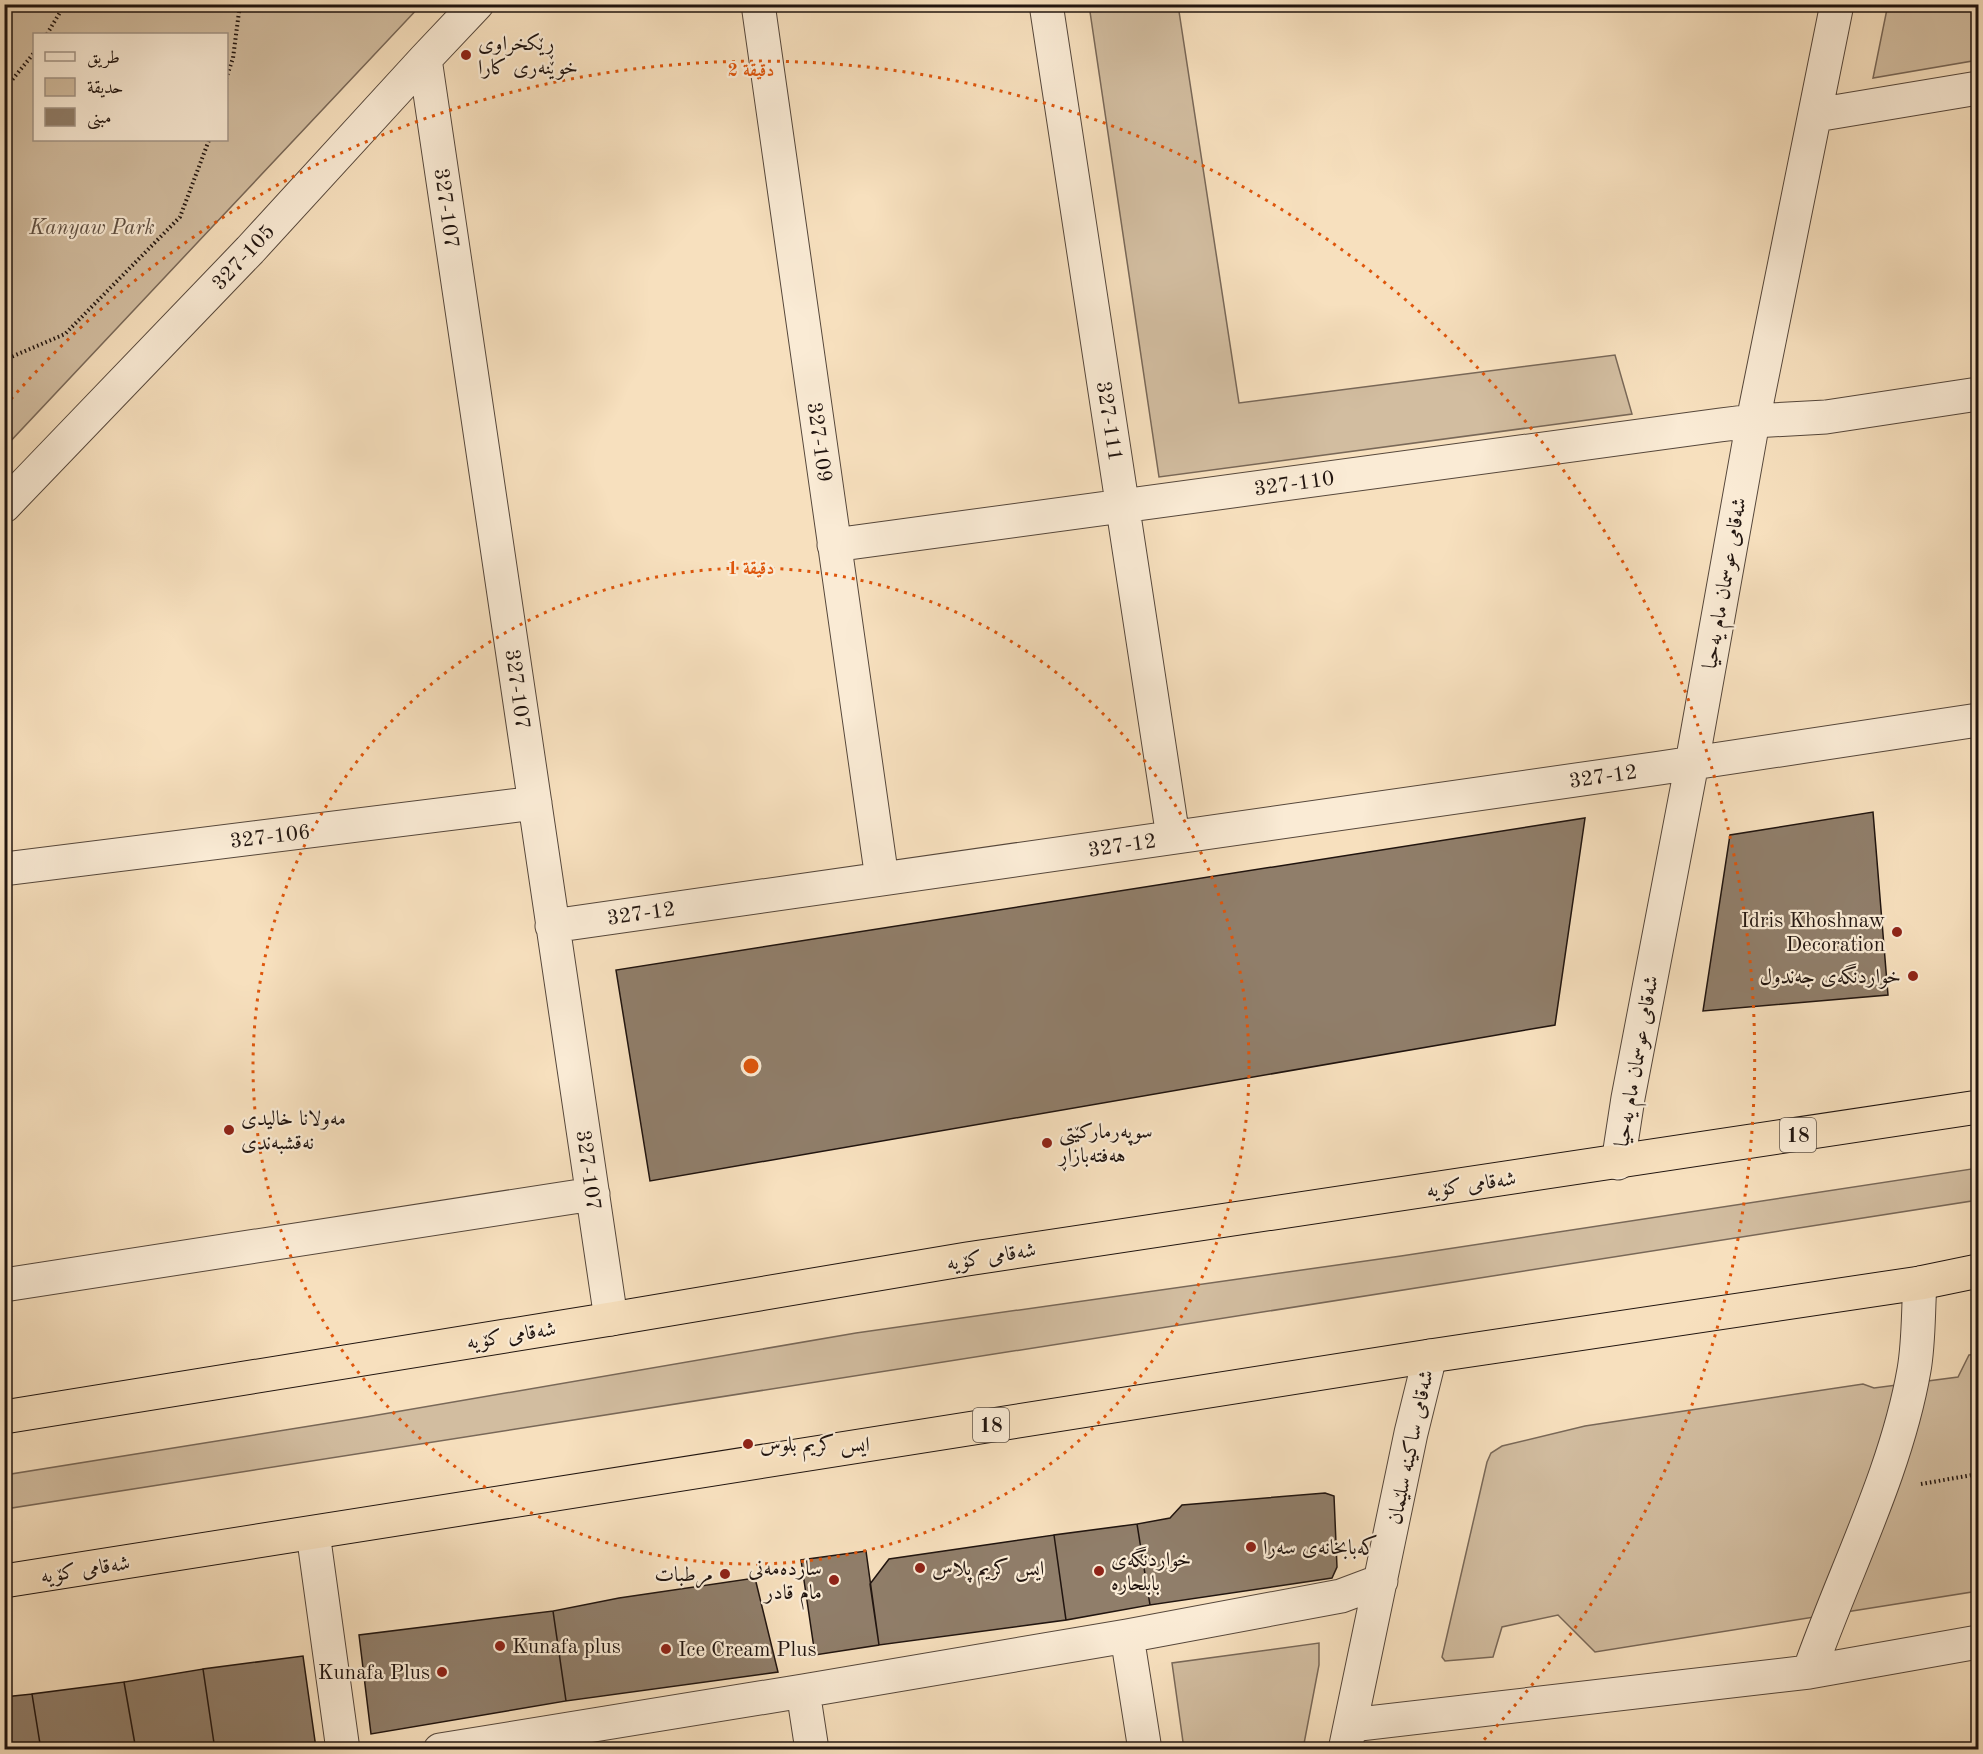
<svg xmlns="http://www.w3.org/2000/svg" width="1983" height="1754" font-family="'Old Standard TT',Amiri,serif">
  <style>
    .green { fill: #d2bda0; stroke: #796858; stroke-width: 1.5; fill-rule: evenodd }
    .building { fill: #907e6a; stroke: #20140f; stroke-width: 1.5 }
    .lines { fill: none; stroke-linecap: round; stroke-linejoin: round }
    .minor-casing { stroke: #56473b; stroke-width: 35 }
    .highway-casing { stroke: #20140f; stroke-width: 35 }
    .path { stroke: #20140f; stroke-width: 4; stroke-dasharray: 1.5 3; stroke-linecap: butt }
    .minor { stroke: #faebd5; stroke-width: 33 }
    .highway { stroke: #f7e0be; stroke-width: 33 }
    .ring { fill: none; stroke: #de560c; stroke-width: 3; stroke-dasharray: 3 6 }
    .poi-dot { fill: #8f2418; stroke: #faebd5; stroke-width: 2 }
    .labels { text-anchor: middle; stroke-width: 4.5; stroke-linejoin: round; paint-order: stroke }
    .shield { fill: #faebd5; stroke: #61544a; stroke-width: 1.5 }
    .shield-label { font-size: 20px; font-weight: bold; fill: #20140f }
    .poi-label { font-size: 21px; fill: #20140f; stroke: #faebd5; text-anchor: start }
    .street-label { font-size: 21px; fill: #20140f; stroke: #faebd5 }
    .park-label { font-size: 21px; font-style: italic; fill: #5e4f42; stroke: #faebd5 }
    .centre { fill: #de560c; stroke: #faebd5; stroke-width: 3 }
    .ring-label { font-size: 18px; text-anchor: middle; font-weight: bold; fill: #de560c; stroke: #faebd5; stroke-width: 4.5; stroke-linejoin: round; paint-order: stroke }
  </style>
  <rect width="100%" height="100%" fill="#f7e0be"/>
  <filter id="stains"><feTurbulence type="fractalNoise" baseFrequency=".00333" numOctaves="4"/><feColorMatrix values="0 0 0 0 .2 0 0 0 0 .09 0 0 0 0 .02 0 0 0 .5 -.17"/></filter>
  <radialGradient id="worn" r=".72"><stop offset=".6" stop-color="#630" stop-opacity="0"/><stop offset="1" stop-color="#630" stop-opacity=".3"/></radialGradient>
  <path class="green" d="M5 4 421 5 5 447 4 5ZM226 34V140H34V34Z
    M1888 4 1978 5V60L1873 78Z
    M1089 5H1178L1239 403 1615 355 1632 414 1159 477Z
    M1978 1168V1200L5 1509V1475L366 1417 856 1333 1401 1256Z
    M1978 1354V1591L1595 1652 1558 1615 1502 1627 1493 1657 1445 1661 1442 1657 1487 1462 1491 1453 1502 1446 1585 1426 1863 1384 1874 1388 1958 1377 1969 1355Z
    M1319 1643V1665L1303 1749H1184L1172 1663Z"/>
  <path class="building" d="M1873 812 1888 995 1703 1011 1730 835Z
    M1585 818 1555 1025 650 1181 616 970Z
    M1325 1493 1334 1496 1337 1567 1332 1578 1150 1605 1137 1524 1170 1518 1182 1505Z
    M1137 1524 1150 1605 1066 1620 1054 1535Z
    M1054 1535 1066 1620 879 1645 870 1584 889 1559Z
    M866 1551 879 1645 815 1655 801 1560Z
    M755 1578 778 1672 566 1701 553 1611 619 1598Z
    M553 1611 566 1701 371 1734 359 1635Z
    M303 1656 316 1748 303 1750H215L203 1669Z
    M203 1669 215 1750H136L124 1682Z
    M124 1682 136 1750H41L32 1694Z
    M32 1694 41 1750H4V1697Z"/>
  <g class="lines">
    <g class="minor-casing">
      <path id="minor" d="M758 4 882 879
        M1046 4 1173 837
        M425 59 611 1319
        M1816 115 1978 88
        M4 506 250 250 425 59 477 4
        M834 545 1720 425 1753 421 1826 417 1978 394
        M4 869 535 803
        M552 926 1660 768 1978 720
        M1618 1163 1628 1098 1692 763 1753 421 1837 4
        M4 1285 593 1194
        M313 1533 343 1750
        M1127 1636 1145 1750
        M1809 1672C1844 1572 1896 1473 1914 1370 1919 1342 1918 1311 1920 1283
        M803 1691 812 1750
        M1351 1725 1809 1672 1978 1642
        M440 1750 803 1691 1127 1636 1341 1596 1381 1581
        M1345 1750 1411 1433 1430 1356"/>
    </g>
    <g class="highway-casing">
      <path id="highway" d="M4 1417 611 1319 967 1259 1978 1107
        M4 1581 1430 1356 1920 1283 1978 1271"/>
    </g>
    <path class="path" d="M47 34 65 4
      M226 79 233 58 240 4
      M4 90 34 53
      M4 360 65 334 180 217 209 140
      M1921 1484 1978 1474"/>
    <use href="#minor" class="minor"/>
    <use href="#highway" class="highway"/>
  </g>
  <g class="ring">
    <circle cx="751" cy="1066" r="498"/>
    <path d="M5 406A996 996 0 1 1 1479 1745"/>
  </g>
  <g class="poi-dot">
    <circle cx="466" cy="55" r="6"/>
    <circle cx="1897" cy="932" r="6"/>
    <circle cx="1913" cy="976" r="6"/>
    <circle cx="229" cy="1130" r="6"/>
    <circle cx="1047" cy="1143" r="6"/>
    <circle cx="748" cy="1444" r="6"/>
    <circle cx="1251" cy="1547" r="6"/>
    <circle cx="920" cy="1568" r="6"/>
    <circle cx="1099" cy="1571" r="6"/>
    <circle cx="725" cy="1574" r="6"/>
    <circle cx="834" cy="1580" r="6"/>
    <circle cx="500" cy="1646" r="6"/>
    <circle cx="666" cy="1649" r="6"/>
    <circle cx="442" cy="1672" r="6"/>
  </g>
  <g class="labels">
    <g class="shield">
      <rect x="1780" y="1118" width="36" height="34" rx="4.5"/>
      <rect x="973" y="1408" width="36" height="34" rx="4.5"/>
    </g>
    <g class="shield-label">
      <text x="1798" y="1142">18</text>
      <text x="991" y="1432">18</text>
    </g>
    <g class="poi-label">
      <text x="478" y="50">ڕێكخراوی<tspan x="478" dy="24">خوێنەری كارا</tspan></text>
      <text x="1885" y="927" text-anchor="end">Idris Khoshnaw<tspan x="1885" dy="24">Decoration</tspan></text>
      <text x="1901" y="983" text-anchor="end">خواردنگەی جەندول</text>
      <text x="241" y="1125">مەولانا خالیدی<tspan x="241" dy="24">نەقشبەندی</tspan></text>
      <text x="1059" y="1138">سوپەرمارکێتی<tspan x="1059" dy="24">هەفتەبازاڕ</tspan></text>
      <text x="760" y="1451">ايس كريم بلوس</text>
      <text x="1263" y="1554">کەبابخانەی سەرا</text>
      <text x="1111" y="1566">خواردنگەی<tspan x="1111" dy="24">بابلحارە</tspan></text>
      <text x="822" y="1575" text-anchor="end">ساردەمەنی<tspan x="822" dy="24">مام قادر</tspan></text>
      <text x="932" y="1575">ايس كريم پلاس</text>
      <text x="713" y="1581" text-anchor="end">مرطبات</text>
      <text x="512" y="1653">Kunafa plus</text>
      <text x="678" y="1656">Ice Cream Plus</text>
      <text x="430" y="1679" text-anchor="end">Kunafa Plus</text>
    </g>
    <g class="street-label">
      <text transform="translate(447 208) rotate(82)" y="7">327-107</text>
      <text transform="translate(243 257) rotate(-47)" y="7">327-105</text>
      <text transform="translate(1110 421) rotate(81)" y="7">327-111</text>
      <text transform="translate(820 442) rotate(82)" y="7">327-109</text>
      <text transform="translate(1294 483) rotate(-8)" y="7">327-110</text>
      <text transform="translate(1724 583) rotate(-80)" y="7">شەقامی عوسمان مام یەحیا</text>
      <text transform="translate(518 689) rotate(82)" y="7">327-107</text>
      <text transform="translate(1603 776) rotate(-8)" y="7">327-12</text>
      <text transform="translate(270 836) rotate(-7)" y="7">327-106</text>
      <text transform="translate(1122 845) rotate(-8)" y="7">327-12</text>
      <text transform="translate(641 913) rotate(-8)" y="7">327-12</text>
      <text transform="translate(1636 1061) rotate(-80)" y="7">شەقامی عوسمان مام یەحیا</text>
      <text transform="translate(589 1170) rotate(82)" y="7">327-107</text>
      <text transform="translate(1471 1184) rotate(-8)" y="7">شەقامی کۆیە</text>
      <text transform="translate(991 1256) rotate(-9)" y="7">شەقامی کۆیە</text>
      <text transform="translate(511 1335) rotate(-9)" y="7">شەقامی کۆیە</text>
      <text transform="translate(1410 1447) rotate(-78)" y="7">شەقامی ساکینە سلێمان</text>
      <text transform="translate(85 1569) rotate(-9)" y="7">شەقامی کۆیە</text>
    </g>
    <g class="park-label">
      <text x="92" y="234">Kanyaw Park</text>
    </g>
  </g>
  <circle cx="751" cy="1066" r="9" class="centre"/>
  <g class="ring-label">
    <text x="751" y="76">2 دقيقة</text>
    <text x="751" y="574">1 دقيقة</text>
  </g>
  <rect width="1983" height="1754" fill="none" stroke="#f7e0be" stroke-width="24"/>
  <rect x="6" y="6" width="1971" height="1742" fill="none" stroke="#20140f" stroke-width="3"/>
  <rect x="12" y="12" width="1959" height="1730" fill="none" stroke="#20140f" stroke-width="1.5"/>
  <rect x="33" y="33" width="195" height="108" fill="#faebd5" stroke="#a39586" stroke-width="1.5"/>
  <rect x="45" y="52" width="30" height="9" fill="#faebd5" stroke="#a39586" stroke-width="1.5"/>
  <text x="87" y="63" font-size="18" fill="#20140f">طريق</text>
  <rect x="45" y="78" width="30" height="18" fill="#d2bda0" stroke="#a39586" stroke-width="1.5"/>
  <text x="87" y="93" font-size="18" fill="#20140f">حديقة</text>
  <rect x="45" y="108" width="30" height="18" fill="#907e6a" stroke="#a39586" stroke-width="1.5"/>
  <text x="87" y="123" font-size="18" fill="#20140f">مبنى</text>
  <rect width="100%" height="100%" filter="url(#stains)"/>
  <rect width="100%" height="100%" fill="url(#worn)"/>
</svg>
